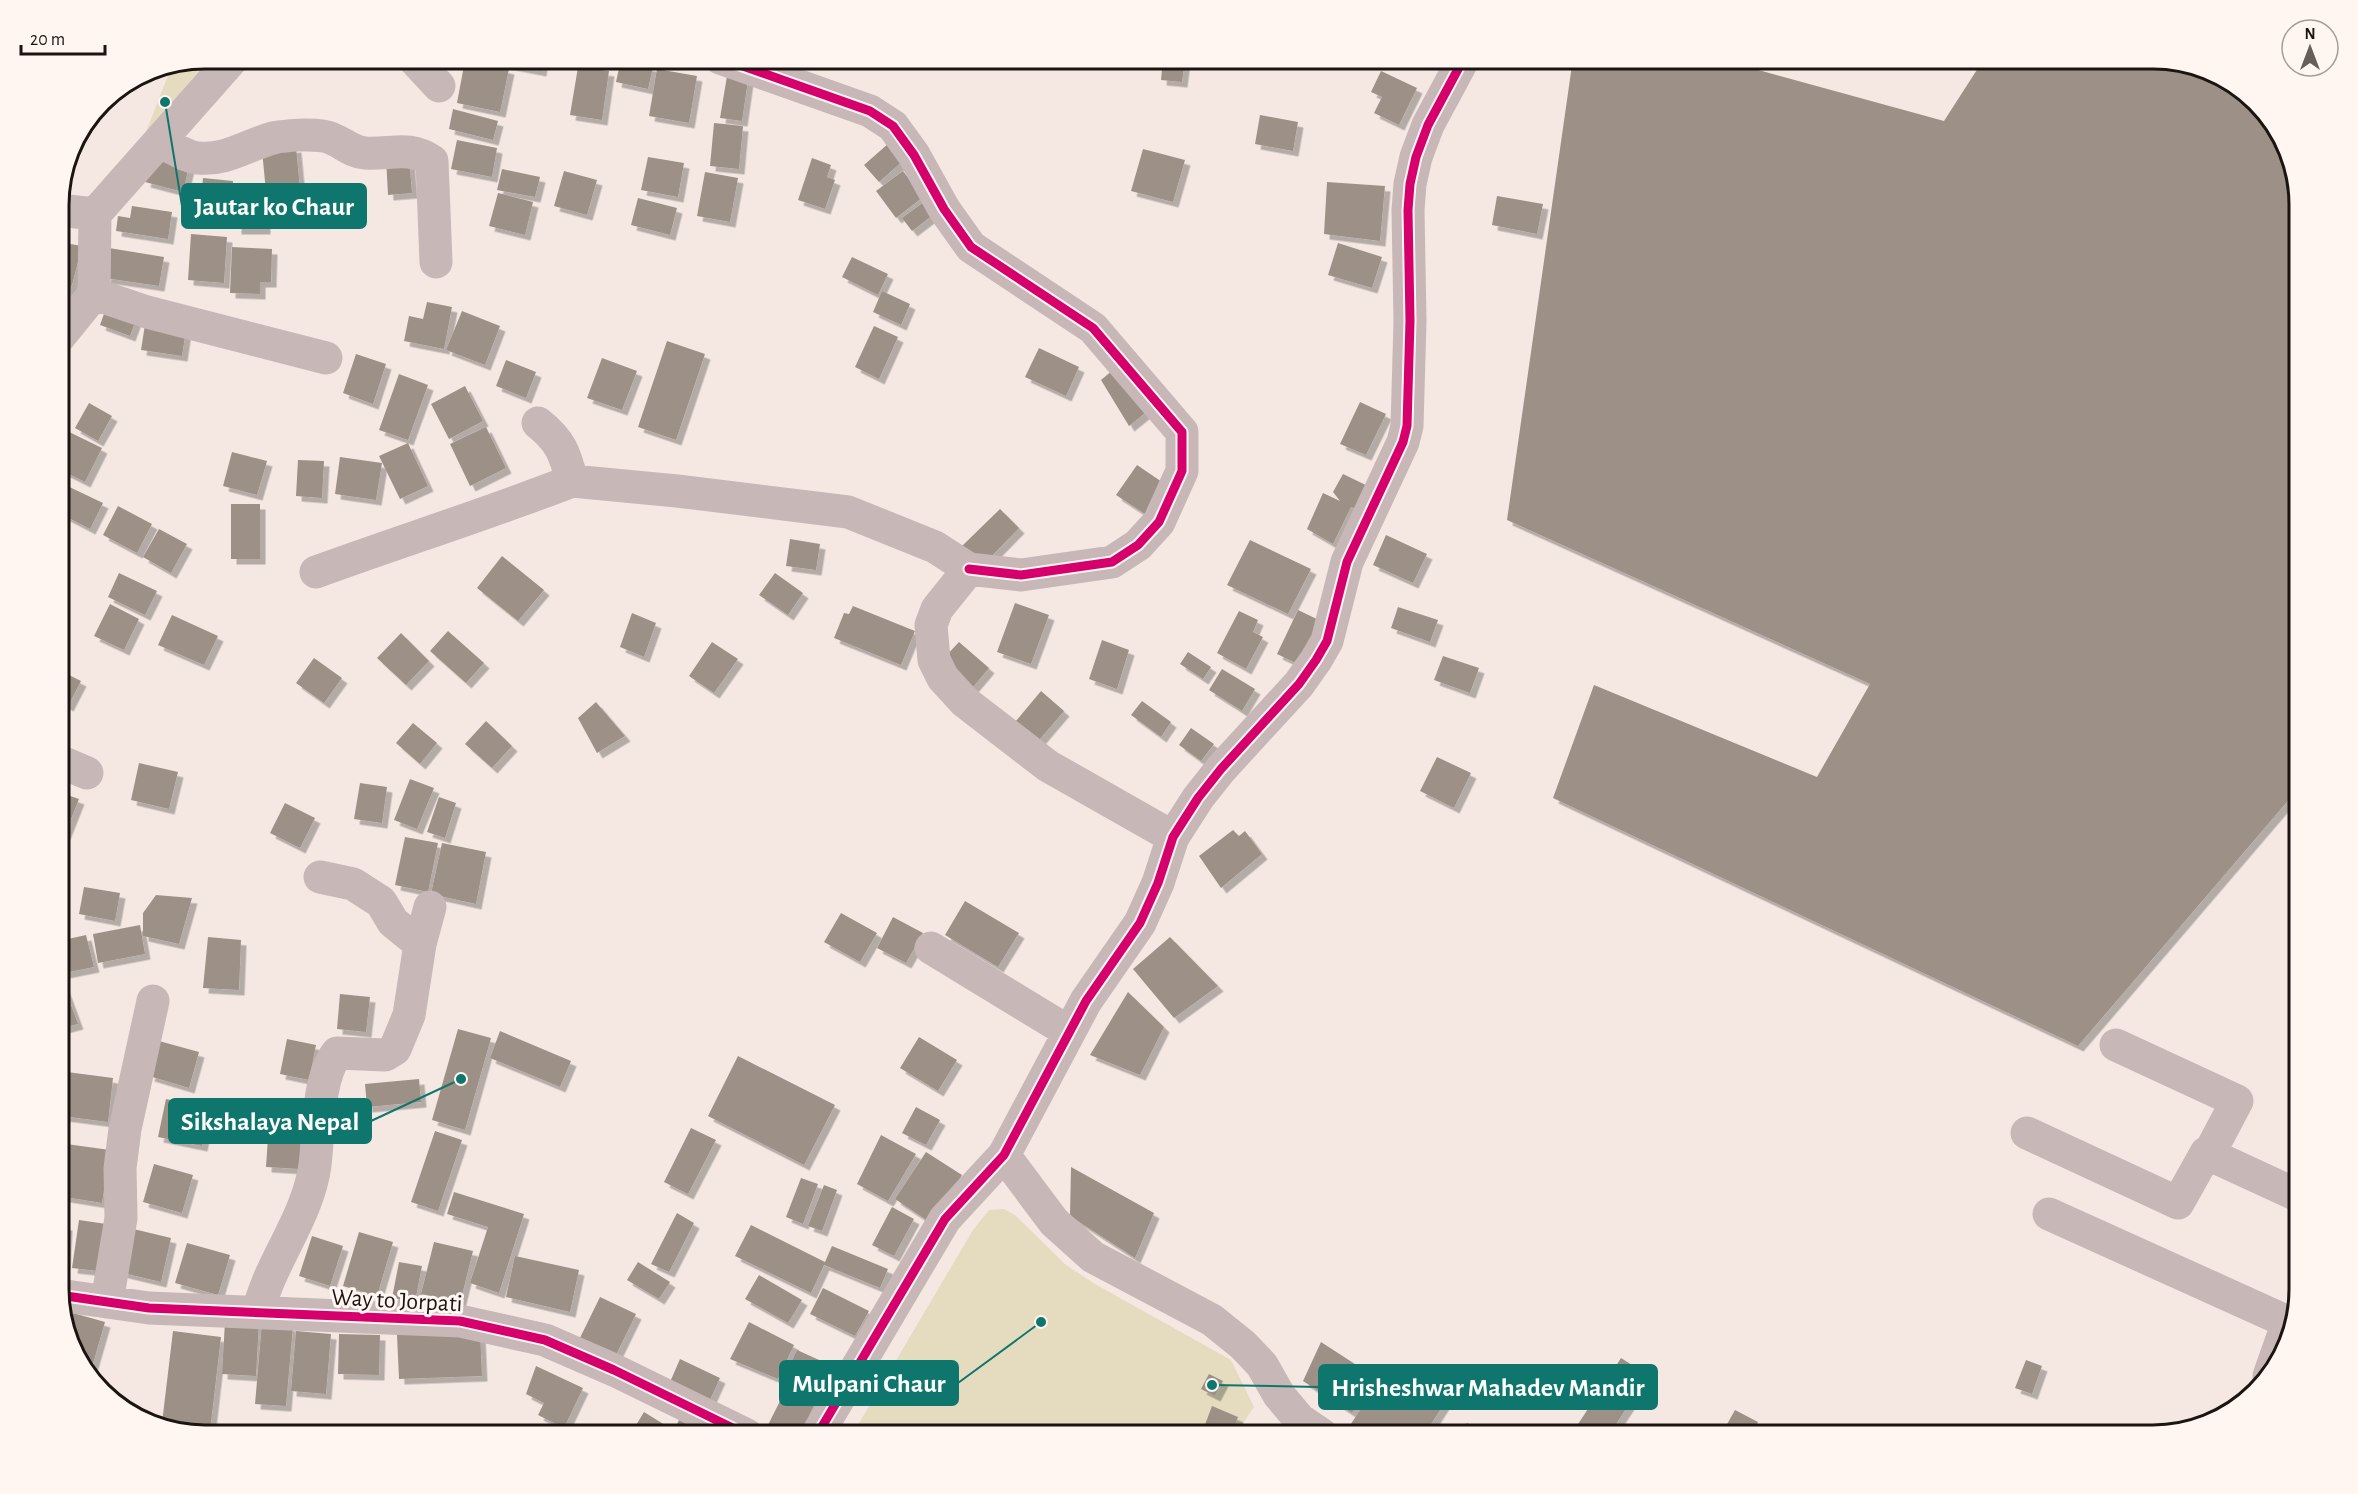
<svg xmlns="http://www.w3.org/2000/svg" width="2358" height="1494" font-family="'Alegreya Sans',sans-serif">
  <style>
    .green { fill: #e5dbbf }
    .building { fill: #9d9187; filter: url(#shadow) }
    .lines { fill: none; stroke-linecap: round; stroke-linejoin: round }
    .minor { stroke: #c7b7b6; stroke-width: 33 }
    .cycleway-casing { stroke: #fff6f2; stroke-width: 13 }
    .cycleway { stroke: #d6006c; stroke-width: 9 }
    .labels { text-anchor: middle; stroke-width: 6; stroke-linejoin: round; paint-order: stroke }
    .street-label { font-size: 24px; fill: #1b1410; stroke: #fff6f2 }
    .rim { fill: none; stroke: #1b1410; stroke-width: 3 }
    .leader { fill: none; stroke: #0f766e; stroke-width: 2 }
    .callout-dot { fill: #0f766e; stroke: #fff6f2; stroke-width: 2 }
    .callout { fill: #0f766e; stroke: #0f766e; stroke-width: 2 }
    .callout-label { font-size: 26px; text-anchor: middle; font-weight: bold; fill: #fff }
  </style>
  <defs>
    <filter id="shadow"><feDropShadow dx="5.5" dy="5.5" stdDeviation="0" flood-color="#0004"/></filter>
  </defs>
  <rect width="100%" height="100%" fill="#f5e8e3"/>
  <path class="green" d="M209 59 146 132 172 65Z
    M1004 1209 1015 1215 1066 1265 1095 1284 1231 1360 1254 1407 1235 1435H852L973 1230 989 1210Z"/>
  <path class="building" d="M496 58H543L541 71 495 62Z
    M1163 58 1185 59 1182 82 1161 80Z
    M1573 58H1715L1944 121 1980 65 1972 58H2153L2234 83 2280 132 2299 204V788L2078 1046 1553 798 1594 685 1817 777 1870 684 1507 520Z
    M621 59 653 67 648 89 616 82Z
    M465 60 509 69 500 112 457 103Z
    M578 67 609 71 602 120 570 115Z
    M657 69 697 76 689 123 649 116Z
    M1381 71 1417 88 1399 125 1374 113 1382 97 1371 92Z
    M727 76 748 80 742 121 720 118Z
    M453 109 498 121 493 140 449 129Z
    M1260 115 1298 122 1293 151 1255 144Z
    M714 123 743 126 739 169 710 166Z
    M457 140 497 148 492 177 451 169Z
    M889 143 904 160 879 182 864 165Z
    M296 147 300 189 266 192 262 150Z
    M1143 149 1185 160 1173 202 1131 191Z
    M153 152 190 162 183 192 145 182Z
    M409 157 412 193 388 195 386 158Z
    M648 157 684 163 678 197 641 190Z
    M812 158 831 165 827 177 835 180 825 209 798 200Z
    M502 169 540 177 535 197 497 190Z
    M564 171 597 180 587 215 554 206Z
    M903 171 923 197 896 218 876 191Z
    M705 172 738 178 730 222 697 216Z
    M203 178 233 181 230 223 199 220Z
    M1327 182 1385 186 1380 241 1324 234Z
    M498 193 533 202 525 235 489 226Z
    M1497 196 1543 204 1537 234 1492 225Z
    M638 198 677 208 670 235 631 225Z
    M924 202 933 215 912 231 902 218Z
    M132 206 172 212 168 239 116 231 118 216 130 218Z
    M236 209H265V229H236Z
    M191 234 227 237 224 283 188 280Z
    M59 242 82 246 72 285 59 299Z
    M1338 243 1382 257 1372 288 1328 275Z
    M232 247 272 249 271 282H260V294L230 293Z
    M109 248 164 257 159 286 105 278Z
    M852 257 888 274 878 295 842 277Z
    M882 291 910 304 901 325 873 312Z
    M427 302 452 307 444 349 404 341 409 316 423 319Z
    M108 303 138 314 130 336 100 325Z
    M462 311 500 326 485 365 446 350Z
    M146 318 187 323 182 356 141 350Z
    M874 326 898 337 879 379 855 367Z
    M667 341 705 354 676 440 638 427Z
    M1039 348 1079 367 1066 396 1025 377Z
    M356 354 386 364 373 404 343 393Z
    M602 358 637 371 622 410 587 398Z
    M506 360 536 372 526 398 496 386Z
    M1120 364 1150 409 1129 426 1101 380Z
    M399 374 428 385 408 440 379 430Z
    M465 386 483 421 449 439 431 404Z
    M1360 402 1386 414 1366 455 1340 444Z
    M89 403 112 416 98 441 75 428Z
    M59 427 102 448 85 482 59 469Z
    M486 427 506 468 470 486 450 444Z
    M408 443 428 486 400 499 379 456Z
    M232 452 267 461 257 495 223 486Z
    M340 457 382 463 376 500 335 494Z
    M298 460 324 461 322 498 296 496Z
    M1137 465 1165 484 1145 514 1116 495Z
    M1343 474 1370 487 1359 510 1351 507 1333 544 1307 529 1323 493 1340 501 1333 492Z
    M59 482 103 503 90 529 59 513Z
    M231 504H260V559H231Z
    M118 506 152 524 137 553 103 535Z
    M1000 509 1019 528 982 566 962 546Z
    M159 529 187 544 171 573 143 557Z
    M1386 535 1427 554 1413 583 1373 565Z
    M790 539 820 544 816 570 786 566Z
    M1250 540 1311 569 1288 614 1227 585Z
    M502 556 544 590 518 621 477 588Z
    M119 573 157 591 145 615 108 597Z
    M775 573 803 593 788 615 759 595Z
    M1015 603 1049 615 1031 664 997 652Z
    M110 604 139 619 124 650 94 636Z
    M853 606 915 631 901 665 834 638 844 613 849 614Z
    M1398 607 1438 620 1430 642 1391 628Z
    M1298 610 1323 622 1302 666 1277 654Z
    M1239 611 1258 620 1253 632 1263 637 1246 669 1217 653Z
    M632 613 656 623 644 657 620 647Z
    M172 615 218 636 204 665 158 645Z
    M448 631 484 663 466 683 430 651Z
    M401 633 429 661 406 685 377 658Z
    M1102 640 1129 650 1117 689 1089 679Z
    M712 642 738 659 714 693 689 676Z
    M959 642 989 668 973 687 942 660Z
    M1188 652 1211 667 1203 679 1180 664Z
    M1443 656 1479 668 1470 693 1434 680Z
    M314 658 342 678 324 703 296 683Z
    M1222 669 1255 689 1242 711 1209 690Z
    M59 670 81 681 68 706 59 701Z
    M1041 691 1064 711 1034 746 1011 727Z
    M1142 701 1171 722 1161 737 1131 715Z
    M596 702 625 736 597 753 578 718Z
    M486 721 512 746 492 768 465 744Z
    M413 723 437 743 420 764 396 743Z
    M1191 728 1214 744 1201 761 1179 745Z
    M1437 757 1471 773 1454 808 1420 791Z
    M139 763 178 772 169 809 131 800Z
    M410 779 434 788 417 829 394 820Z
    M360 783 387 787 382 823 354 819Z
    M59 792 79 799 65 834 59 832Z
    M439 797 456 803 445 838 427 832Z
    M285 803 315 818 300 848 270 833Z
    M1233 830 1239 836 1245 831 1262 854 1221 888 1199 856Z
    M405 837 438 843 428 892 395 885Z
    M442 843 486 852 476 904 431 894Z
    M84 887 120 893 115 921 79 914Z
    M156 895 192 898 179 944 143 936V913Z
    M965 901 1019 933 998 967 945 935Z
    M841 913 877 933 860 962 824 942Z
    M893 917 923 933 906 963 877 948Z
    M140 925 145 954 98 963 93 934Z
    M86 935 94 967 59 974V941Z
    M208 937 241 940 239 990 203 988Z
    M1170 937 1218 986 1174 1018 1133 969Z
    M64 986 78 1024 59 1029V988Z
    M1128 992 1164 1027 1140 1075 1090 1055Z
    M340 994 370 997 366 1032 337 1029Z
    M458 1029 491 1038 465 1130 432 1120Z
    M500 1031 571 1061 560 1087 490 1058Z
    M919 1037 957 1060 938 1091 900 1068Z
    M287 1039 316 1045 309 1080 280 1074Z
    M159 1041 199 1052 189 1088 149 1076Z
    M738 1056 835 1105 804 1165 708 1116Z
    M67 1072 113 1078 108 1122 62 1116Z
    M419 1079 421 1102 367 1107 365 1084Z
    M166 1099 210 1108 202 1146 158 1137Z
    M916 1107 940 1120 926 1145 902 1133Z
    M691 1128 716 1140 688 1194 664 1182Z
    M435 1131 462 1140 438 1211 411 1202Z
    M881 1135 916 1154 888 1201 857 1184Z
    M268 1137 302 1139 300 1169 266 1167Z
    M59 1143 110 1150 102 1203 59 1196Z
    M926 1152 962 1175 931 1223 895 1199Z
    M154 1164 193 1175 182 1213 143 1202Z
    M1071 1167 1154 1213 1135 1258 1070 1216Z
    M801 1178 818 1184 803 1224 786 1217Z
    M824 1185 837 1190 822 1231 808 1226Z
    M454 1192 524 1214 499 1293 470 1283 488 1227 447 1214Z
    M892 1207 914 1219 894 1256 872 1245Z
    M677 1213 694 1223 669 1272 651 1264Z
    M79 1220 113 1225 107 1272 72 1268Z
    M59 1225H67L65 1264 59 1263Z
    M751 1225 825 1262 832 1246 888 1269 880 1288 824 1265 811 1293 735 1256Z
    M125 1227 171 1238 161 1282 115 1271Z
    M359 1232 393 1242 377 1296 343 1286Z
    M312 1236 343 1246 330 1286 299 1276Z
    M434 1242 473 1251 460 1303 421 1294Z
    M187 1243 230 1255 218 1295 175 1283Z
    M515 1256 579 1270 570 1312 506 1297Z
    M399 1262 422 1266 415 1302 392 1298Z
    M638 1262 670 1282 659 1299 627 1280Z
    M759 1275 802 1300 788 1323 745 1299Z
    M823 1288 869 1311 855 1336 810 1314Z
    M600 1297 636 1314 612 1363 576 1346Z
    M73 1313 105 1322 90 1374 78 1363 68 1329Z
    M225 1321 259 1322 256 1376 222 1374Z
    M749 1322 794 1345 778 1379 730 1359Z
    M262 1323 293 1326 286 1406 255 1404Z
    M173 1331 221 1337 210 1431 176 1427 162 1423Z
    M296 1331 331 1334 326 1394 291 1391Z
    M480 1332 482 1376 399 1379 397 1335Z
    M339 1334 380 1335 379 1375 338 1374Z
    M1321 1342 1375 1377 1352 1413 1303 1381Z
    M797 1350 837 1368 825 1396 784 1377Z
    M1621 1358 1648 1375 1609 1435H1571Z
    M680 1359 720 1378 710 1400 670 1382Z
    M2026 1360 2042 1366 2032 1394 2015 1388Z
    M1389 1365 1446 1401 1424 1435H1416L1403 1427 1397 1435H1355L1347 1430Z
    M536 1366 583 1388 564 1428 538 1415 544 1403 526 1394Z
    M1209 1374 1223 1381 1215 1396 1201 1389Z
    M789 1383 818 1397 800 1435H785L767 1427Z
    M1212 1406 1238 1417 1231 1435H1216L1203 1430Z
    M1735 1410 1758 1422 1751 1435H1721Z
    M644 1412 665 1425 659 1435H630Z
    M679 1420 707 1434 706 1435 672 1434Z
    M1467 1423 1489 1435H1460Z
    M1761 1424 1784 1435H1755Z"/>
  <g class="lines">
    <path class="minor" d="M413 58 439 86
      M720 58 870 111 893 126 914 155 944 209 971 247 1093 328 1182 432V471L1159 522 1138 545 1112 562 1021 575 969 569
      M160 142C172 147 186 157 198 158 226 161 247 145 273 138 287 135 309 134 323 136 339 138 349 152 365 153 391 155 408 145 432 161L436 262
      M59 210 95 214
      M94 294 147 312 326 358
      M59 337 94 294 95 214 233 58
      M538 423C561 441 565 454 572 481L677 491 848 512 935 547 969 569 937 609 931 625 934 660 943 678 965 702 1048 766 1173 837
      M316 572C401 541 487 514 572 481
      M59 761 87 773
      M320 877 353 884 381 902 393 922 420 944
      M931 948 1069 1032
      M2116 1045 2237 1101 2209 1154
      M2027 1133 2178 1203 2206 1153 2299 1196
      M1004 1155 1054 1222 1093 1257 1212 1320 1243 1345 1262 1365 1279 1395 1300 1420 1322 1435
      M2049 1214 2288 1322 2269 1376
      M59 1295 149 1308 460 1321 545 1340 614 1370 747 1435
      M107 1302 121 1218 120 1168 125 1129 153 1001
      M257 1312C262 1299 266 1285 272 1273 288 1238 310 1203 315 1165 319 1132 317 1080 337 1053L385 1055 395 1049 409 1015 420 944 430 907
      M817 1435 945 1219 1004 1155 1086 1001 1140 923 1158 883 1173 837 1198 798 1221 769 1299 684 1316 660 1327 641 1347 562 1403 442 1407 426 1410 321 1408 210 1410 184 1416 157 1428 125 1464 58"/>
    <g class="cycleway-casing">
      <path id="cycleway" d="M720 58 870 111 893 126 914 155 944 209 971 247 1093 328 1182 432V471L1159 522 1138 545 1112 562 1021 575 969 569
        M59 1295 149 1308 460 1321 545 1340 614 1370 747 1435
        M817 1435 945 1219 1004 1155 1086 1001 1140 923 1158 883 1173 837 1198 798 1221 769 1299 684 1316 660 1327 641 1347 562 1403 442 1407 426 1410 321 1408 210 1410 184 1416 157 1428 125 1464 58"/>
    </g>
    <use href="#cycleway" class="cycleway"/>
  </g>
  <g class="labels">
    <g class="street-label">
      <text transform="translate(397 1300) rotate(3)" y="8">Way to Jorpati</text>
    </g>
  </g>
  <path d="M0 0H2358V1494H0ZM205 69H2153A136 136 0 0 1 2289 205V1289A136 136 0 0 1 2153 1425H205A136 136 0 0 1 69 1289V205A136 136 0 0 1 205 69Z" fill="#fff6f2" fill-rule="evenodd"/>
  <path class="rim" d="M205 69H2153A136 136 0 0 1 2289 205V1289A136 136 0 0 1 2153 1425H205A136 136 0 0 1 69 1289V205A136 136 0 0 1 205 69Z"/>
  <path class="leader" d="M165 102L182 206M461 1079L371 1121M1041 1322L958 1383M1212 1385L1319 1387"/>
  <g class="callout-dot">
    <circle cx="165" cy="102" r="6"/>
    <circle cx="461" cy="1079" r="6"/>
    <circle cx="1041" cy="1322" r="6"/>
    <circle cx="1212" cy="1385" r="6"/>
  </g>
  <g class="callout">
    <rect x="182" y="184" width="184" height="44" rx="6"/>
    <rect x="169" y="1099" width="202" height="44" rx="6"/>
    <rect x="780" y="1361" width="178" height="44" rx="6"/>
    <rect x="1319" y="1365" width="338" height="44" rx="6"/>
  </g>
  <g class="callout-label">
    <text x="274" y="215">Jautar ko Chaur</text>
    <text x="270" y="1130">Sikshalaya Nepal</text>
    <text x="869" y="1392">Mulpani Chaur</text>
    <text x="1488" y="1396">Hrisheshwar Mahadev Mandir</text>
  </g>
  <g transform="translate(2310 48)"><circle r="28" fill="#fff6f2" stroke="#a49c98" stroke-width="1.5"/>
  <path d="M0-4.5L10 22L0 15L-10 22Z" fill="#675e5a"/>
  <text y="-9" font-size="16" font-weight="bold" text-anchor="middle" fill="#1b1410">N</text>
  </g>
  <path d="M21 45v9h84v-9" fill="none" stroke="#1b1410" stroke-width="3"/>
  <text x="30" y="45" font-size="18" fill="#1b1410" stroke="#fff6f2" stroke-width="4.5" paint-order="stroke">20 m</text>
</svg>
